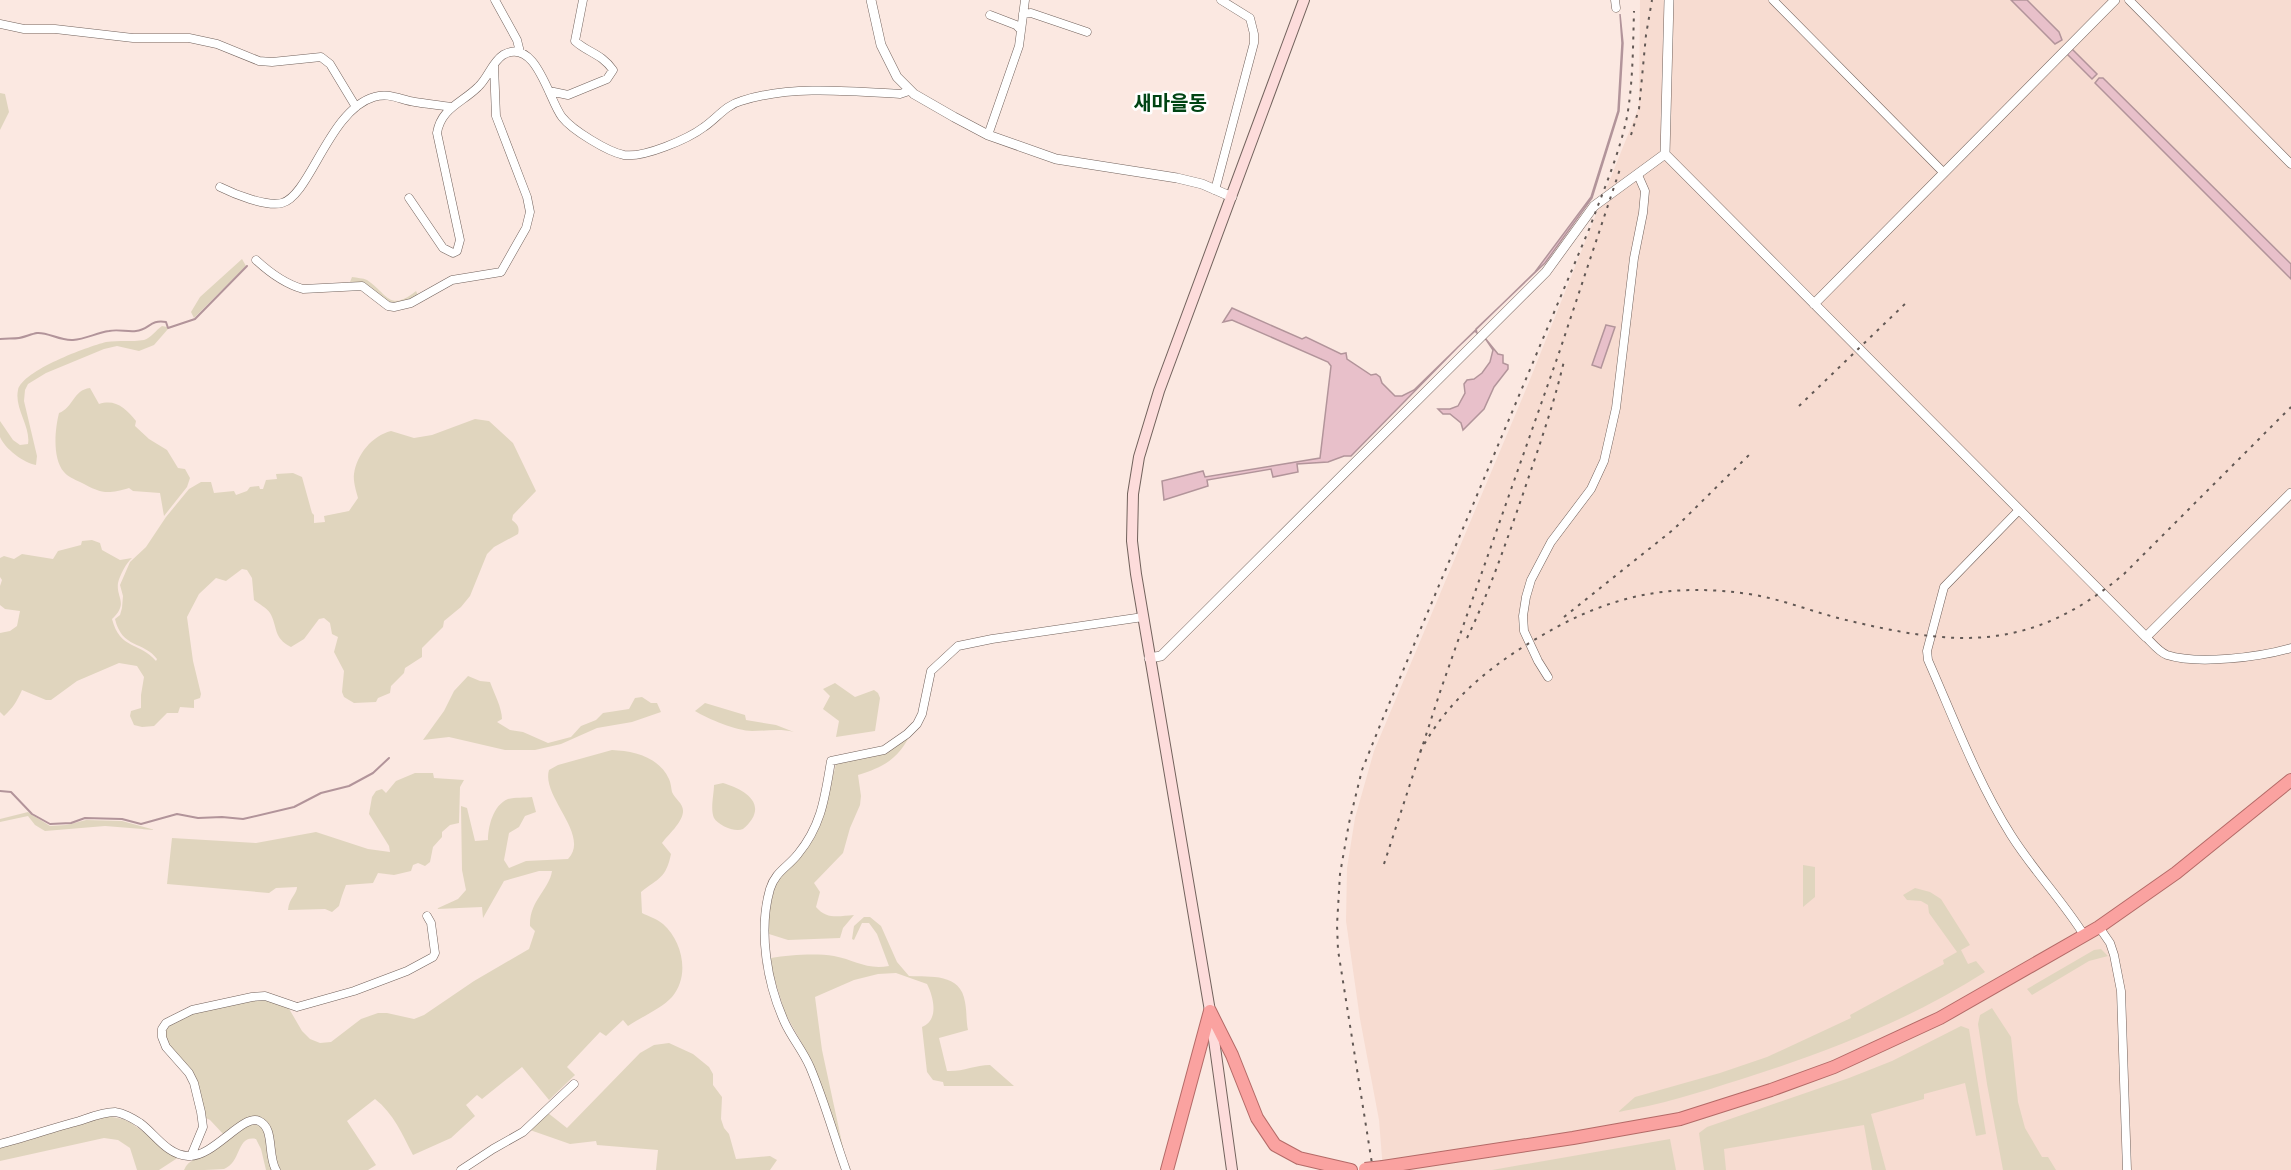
<svg xmlns="http://www.w3.org/2000/svg" width="2291" height="1170" font-family="'Crimson Pro','Noto Sans KR',serif">
  <style>
    .built { fill: #f7dcd1 }
    .green { fill: #e0d5be }
    .water { fill: #e8c0ca; stroke: #b2949a; stroke-width: 1.5 }
    .lines { fill: none; stroke-linecap: round; stroke-linejoin: round }
    .stream { stroke: #b2949a; stroke-width: 2 }
    .minor-casing { stroke: #72625c; stroke-width: 9 }
    .tertiary-casing { stroke: #72625c; stroke-width: 10 }
    .secondary-casing { stroke: #72625c; stroke-width: 12 }
    .trunk-casing { stroke: #b46a67; stroke-width: 14 }
    .minor { stroke: #fff; stroke-width: 8 }
    .tertiary { stroke: #fff; stroke-width: 9 }
    .secondary { stroke: #fddcdb; stroke-width: 10 }
    .trunk { stroke: #faa2a0; stroke-width: 12 }
    .rail { stroke: #625854; stroke-width: 2; stroke-dasharray: 3 6; stroke-linecap: butt }
    .trunk-bridge-casing { stroke: #b46a67; stroke-width: 14; stroke-linecap: butt }
    .trunk-bridge { stroke: #faa2a0; stroke-width: 12 }
    .labels { text-anchor: middle; stroke-width: 5; stroke-linejoin: round; paint-order: stroke }
    .quarter-label { font-size: 20px; font-weight: bold; fill: #004414; stroke: #fff }
  </style>
  <rect width="100%" height="100%" fill="#fbe8e1"/>
  <path class="built" d="M1640 0H2291V1170H1383L1379 1120 1360 1019 1346 921 1347 868 1355 818 1374 751 1529 382 1639 107Z"/>
  <path class="green" d="M0 93 5 94 9 112 0 130Z
    M242 259 246 266 194 318 191 312 200 297Z
    M352 277C357 278 363 278 367 280 387 293 389 313 416 291L419 297 411 301 389 304 361 284 350 282Z
    M162 326 167 327 168 329 154 345 139 351 117 346 104 349 46 373 28 384 25 390 24 401 37 456 36 465C24 463 5 449 0 437 0 433 0 426 0 421L13 440 20 445 28 444C31 427 14 408 18 390 23 370 87 347 106 342 119 340 132 342 144 340 151 338 156 330 162 326Z
    M90 388 99 404C116 399 125 408 136 421L135 426 149 439 167 450 178 468 185 469 190 478 187 487 164 516 160 493 133 491 129 488C106 495 101 493 80 482 74 479 68 477 64 472 52 458 55 429 59 413 73 408 73 390 90 388Z
    M475 419 489 421 513 443 536 491 513 515 512 520C517 524 520 527 518 534L494 547 487 554 470 596 461 607 444 621 443 627 422 648V657L405 668 404 673 391 686 390 693 378 698 376 702 354 703 344 697 342 692 344 671 334 652 338 637 332 634 330 623 324 618 319 619 304 639 291 647C273 638 278 627 270 613 267 608 259 604 254 600L252 578 247 570 242 569 226 581 216 578 199 594 187 617 193 661 201 694 200 698 194 700V708L180 707 178 713H167L154 726 142 727 134 725 130 716 131 711 141 708V695L144 677 137 666 119 663 77 681 51 700H46L22 690C17 701 13 708 4 716L0 712V633L10 631 17 626 20 611 5 609 0 605V586L2 580 0 577V558L4 556 14 559 22 554 53 559 58 551 81 545 82 541 92 540 100 543 102 550 120 560 132 558C126 563 120 575 118 583 116 598 129 603 112 619 120 650 140 642 156 661L157 659C144 641 122 649 115 619L120 615 122 608 123 596 120 585 130 562 146 547 166 517 189 489 201 482H211L214 493 234 491 236 495 247 491 250 487 259 486 260 489H263L266 480 277 479 276 474 293 473 302 477 312 513 314 515V523L325 522 324 516 349 511 358 498C356 491 353 481 354 474 357 454 372 436 391 431L414 438 432 435Z
    M468 676 480 681 490 682C494 693 502 708 502 719L497 722 510 730 523 732 548 743 571 737 581 726 596 720 603 713 629 709 635 698 642 697 651 703H657L661 712 632 722 597 728 561 744 535 750H505L449 737 423 740 444 711 454 691Z
    M835 683 855 697 874 690 878 693 880 698 875 731 836 737 839 721 823 709 830 696 823 689Z
    M705 703 745 715 746 720 776 725 794 732C780 728 767 731 752 731 737 731 708 719 695 711Z
    M914 728C899 757 890 765 858 775L861 796 860 805 850 828 843 853 814 883 820 892 816 907C827 920 839 916 854 915L843 928 840 938 788 940 769 934V912L775 885 823 814 836 764 839 762 884 753Z
    M612 750C634 751 659 757 669 779 671 783 671 788 672 792 675 799 684 804 683 812 682 823 668 835 662 843L671 854C666 878 659 878 641 892L642 913C648 916 657 919 663 924 683 942 690 976 672 997 661 1009 641 1017 628 1026L623 1020 606 1036 600 1032 567 1067 575 1075 549 1100 522 1067 482 1099 477 1095 466 1105 475 1116 451 1138 413 1155C402 1134 394 1114 375 1099L347 1121 376 1165 368 1170H278L269 1126C255 1107 237 1124 225 1136L210 1120 202 1116 195 1082 167 1046 163 1030 181 1015 265 997 288 1007 302 1031 310 1039 320 1043 331 1042 361 1019 378 1013H387L414 1019 424 1015 474 981 529 949 535 931 530 926C529 901 549 890 552 871H539L504 881 483 918 482 907 436 909 458 899 466 890 462 870 461 806 467 808 475 841 488 840C488 827 493 805 508 799 515 797 525 798 532 797L536 812 525 816 519 827 509 833 504 860 509 868 526 861 568 859C591 835 541 797 549 770L558 765Z
    M415 773H433L434 778 464 780 460 787 459 823 450 825 442 832V837L433 847 430 862 425 866 418 863 413 865 411 871 394 875 378 873 373 883 346 885C343 893 341 898 339 906L332 912 325 909 288 910C289 898 297 894 297 887L276 888 269 893 167 884 172 838 256 843 316 832 368 849 390 852 389 846 369 814 372 797 376 791 382 789 386 793 396 781Z
    M723 783C739 788 764 799 752 819 750 822 746 827 743 829 735 833 718 825 714 818 710 809 714 794 714 785Z
    M28 812 50 826 66 825 86 820 122 821 155 830 105 826 45 831 35 825 28 816 0 822V819Z
    M1803 865 1815 867V897L1803 907Z
    M1915 888 1930 892 1941 899 1970 945 1961 950 1968 964 1976 961 1985 972C1910 1020 1827 1052 1742 1079 1701 1092 1660 1105 1618 1112L1635 1097 1720 1073 1767 1057 1851 1018 1850 1015 1944 964 1943 960 1957 952 1929 913 1928 905 1921 901 1907 900 1903 895Z
    M864 917H870L881 926 897 962 909 976C930 977 961 973 965 1002 967 1012 966 1021 968 1030L939 1038 947 1071C962 1072 975 1065 990 1065L1014 1086H944L943 1082 933 1080 927 1072 922 1027C939 1020 934 998 927 984L896 973 878 974 854 980 815 997 822 1050 845 1157 805 1049 785 1013 772 971 771 958C790 955 815 953 834 956 855 960 866 970 889 966L877 934 869 923H862L854 940 852 939 854 926Z
    M2101 949 2108 956 2089 961 2032 995 2027 989 2094 950Z
    M1992 1008 2011 1037 2018 1102 2025 1128 2042 1157H2048L2056 1170H2003L1987 1084 1978 1024 1980 1015Z
    M1961 1026 1969 1029 1986 1134 1976 1136 1965 1083 1924 1094V1099L1871 1114 1886 1170H1872L1864 1125 1724 1149 1726 1170H1704L1699 1133 1707 1127 1849 1078 1892 1061Z
    M669 1043 693 1054 709 1067 713 1074V1085L722 1097 721 1119 724 1128 729 1134 736 1159 770 1156 777 1160 770 1170H656L658 1150 597 1145 596 1141 570 1144 530 1130 548 1113 567 1128 640 1053 654 1045Z
    M106 1116 123 1119 131 1123 179 1157 159 1170H137L130 1148 118 1140 104 1138 0 1161V1147Z
    M249 1124 261 1125 264 1129 272 1170H266L261 1149 256 1139C236 1135 242 1162 224 1169 213 1170 196 1170 184 1170 189 1159 197 1159 207 1155 223 1147 234 1133 249 1124Z
    M1670 1139 1676 1170H1492Z"/>
  <path class="water" d="M2011 0H2027L2059 32 2062 40 2055 44Z
    M1620 14 1623 43 1619 111 1592 198 1545 263 1476 329 1477 333 1475 331 1458 347 1351 456H1344L1328 462 1297 464 1298 472 1273 477 1271 469 1207 480 1208 486 1164 500 1162 481 1203 471 1205 477 1320 458 1331 366 1328 362 1232 320 1223 322 1232 308 1302 339 1306 337 1341 354 1346 353 1347 359 1371 375 1376 374 1380 377 1382 383 1395 396H1402L1414 390 1535 272 1591 197 1618 111 1622 43Z
    M2071 48 2097 74 2092 79 2066 53Z
    M2099 78H2103L2291 264V279L2095 83Z
    M1606 325 1615 327 1601 368 1592 365Z
    M1485 338 1498 354 1503 355V363L1508 365V369L1494 387 1484 409 1463 430 1461 423 1450 414H1443L1438 409H1450L1458 406 1465 393 1464 384 1467 380 1474 379 1482 373 1490 362 1493 350Z"/>
  <g class="lines">
    <path class="stream" d="M0 339C6 338 13 339 19 338 25 337 31 334 37 333 48 332 60 341 73 340 86 339 96 333 109 331 118 329 127 332 136 331 149 330 150 319 166 322L168 328 195 319 247 266
      M0 791 11 792 32 814 50 824 71 823 85 818 122 819 141 824 177 814 198 818 222 817 243 819 294 807 321 793 349 786 373 773 389 758"/>
    <g class="minor-casing">
      <path id="minor" d="M495 0 517 40 520 52
        M1615 0 1616 8
        M1773 0 1943 172
        M2129 0 2291 164
        M1023 14 1031 13 1087 32
        M990 15 1016 25 1021 30
        M0 24 24 29H55L133 38H189L217 44 259 61 272 62 321 57 330 64 356 107
        M549 91 568 95 607 79 613 70C601 53 588 53 575 41L583 0
        M988 135 1019 46 1025 0
        M220 187C234 194 266 207 282 203 310 196 329 110 374 97 389 92 401 100 415 102 427 104 439 105 451 107
        M1215 190 1254 43V34L1250 18 1221 0
        M409 198 443 248 453 253 457 251 460 240 437 133C441 108 462 103 478 87 488 78 492 62 503 55 536 36 549 101 562 117 572 130 608 152 624 155 644 158 688 139 704 127 717 118 726 105 741 101 790 85 850 91 900 94L909 91
        M256 260C270 273 285 284 303 289L362 286 388 306 394 307 411 303 452 280 501 272 526 228 530 212 527 197 496 116 494 66
        M2019 510 1944 587 1927 651 1928 660C1954 719 1977 781 2011 835 2033 870 2062 900 2084 935
        M2146 637C2152 643 2159 652 2167 655 2198 665 2260 657 2291 648
        M1548 677 1538 661 1524 631 1523 616 1526 597 1531 580 1551 542 1591 489 1604 461 1616 408 1634 258 1643 213 1645 191 1638 175
        M2099 927 2110 943 2114 955 2121 991 2127 1170
        M0 1144C26 1137 53 1128 79 1121 91 1117 103 1112 115 1112 124 1113 132 1118 140 1123 155 1134 167 1155 188 1156 213 1158 243 1113 259 1121 275 1128 267 1155 276 1170
        M191 1156 203 1127 201 1112 194 1083 189 1073 166 1047 162 1037V1029L166 1023 192 1010 252 997 265 996 297 1007 354 991 407 971 433 957 435 953 431 923 427 916
        M461 1170 493 1149 523 1132 574 1084
        M846 1170C834 1136 824 1100 810 1067 803 1051 792 1038 785 1023 767 984 758 931 770 889 775 872 788 867 798 854 822 825 825 796 831 761L884 750 907 734 917 724 922 714 931 671 958 646 992 639 1143 617"/>
    </g>
    <g class="tertiary-casing">
      <path id="tertiary" d="M871 0 881 45 897 77 914 94 954 117 988 135 1056 159 1177 178 1202 184 1232 197
        M1669 0 1665 154 2146 637 2291 493
        M1814 304 2115 0
        M1149 658 1161 656 1546 272 1594 206 1665 154"/>
    </g>
    <g class="secondary-casing">
      <path id="secondary" d="M1232 1170 1210 1011 1136 574 1132 541 1133 494 1139 457 1159 391 1304 0"/>
    </g>
    <g class="trunk-casing">
      <path id="trunk" d="M1210 1011 1232 1055 1257 1118 1275 1145 1299 1158 1351 1170
        M1383 1167 1573 1138 1680 1119 1771 1090 1834 1067 1940 1018 2099 927 2176 873 2291 780
        M1167 1170 1210 1011"/>
    </g>
    <use href="#minor" class="minor"/>
    <use href="#tertiary" class="tertiary"/>
    <use href="#secondary" class="secondary"/>
    <use href="#trunk" class="trunk"/>
    <path class="rail" d="M1631 135 1639 109 1646 35 1652 0
      M1799 406 1907 302
      M1564 617 1674 529 1749 455
      M1467 638C1489 593 1505 545 1522 497 1537 452 1553 408 1564 361
      M1420 752C1445 704 1485 670 1531 642 1605 596 1669 581 1755 595 1783 600 1811 611 1838 618 1952 646 2028 655 2124 574L2291 407
      M1384 864 1441 689 1560 350 1621 166
      M1373 1170 1338 950 1337 925 1340 874 1349 823 1362 770 1381 723 1590 227C1603 191 1619 155 1627 117 1633 82 1633 46 1634 11"/>
    <g class="trunk-bridge-casing">
      <path id="trunk-bridge" d="M1365 1169 1383 1167"/>
    </g>
    <use href="#trunk-bridge" class="trunk-bridge"/>
  </g>
  <g class="labels">
    <g class="quarter-label">
      <text x="1170" y="110">새마을동</text>
    </g>
  </g>
</svg>
